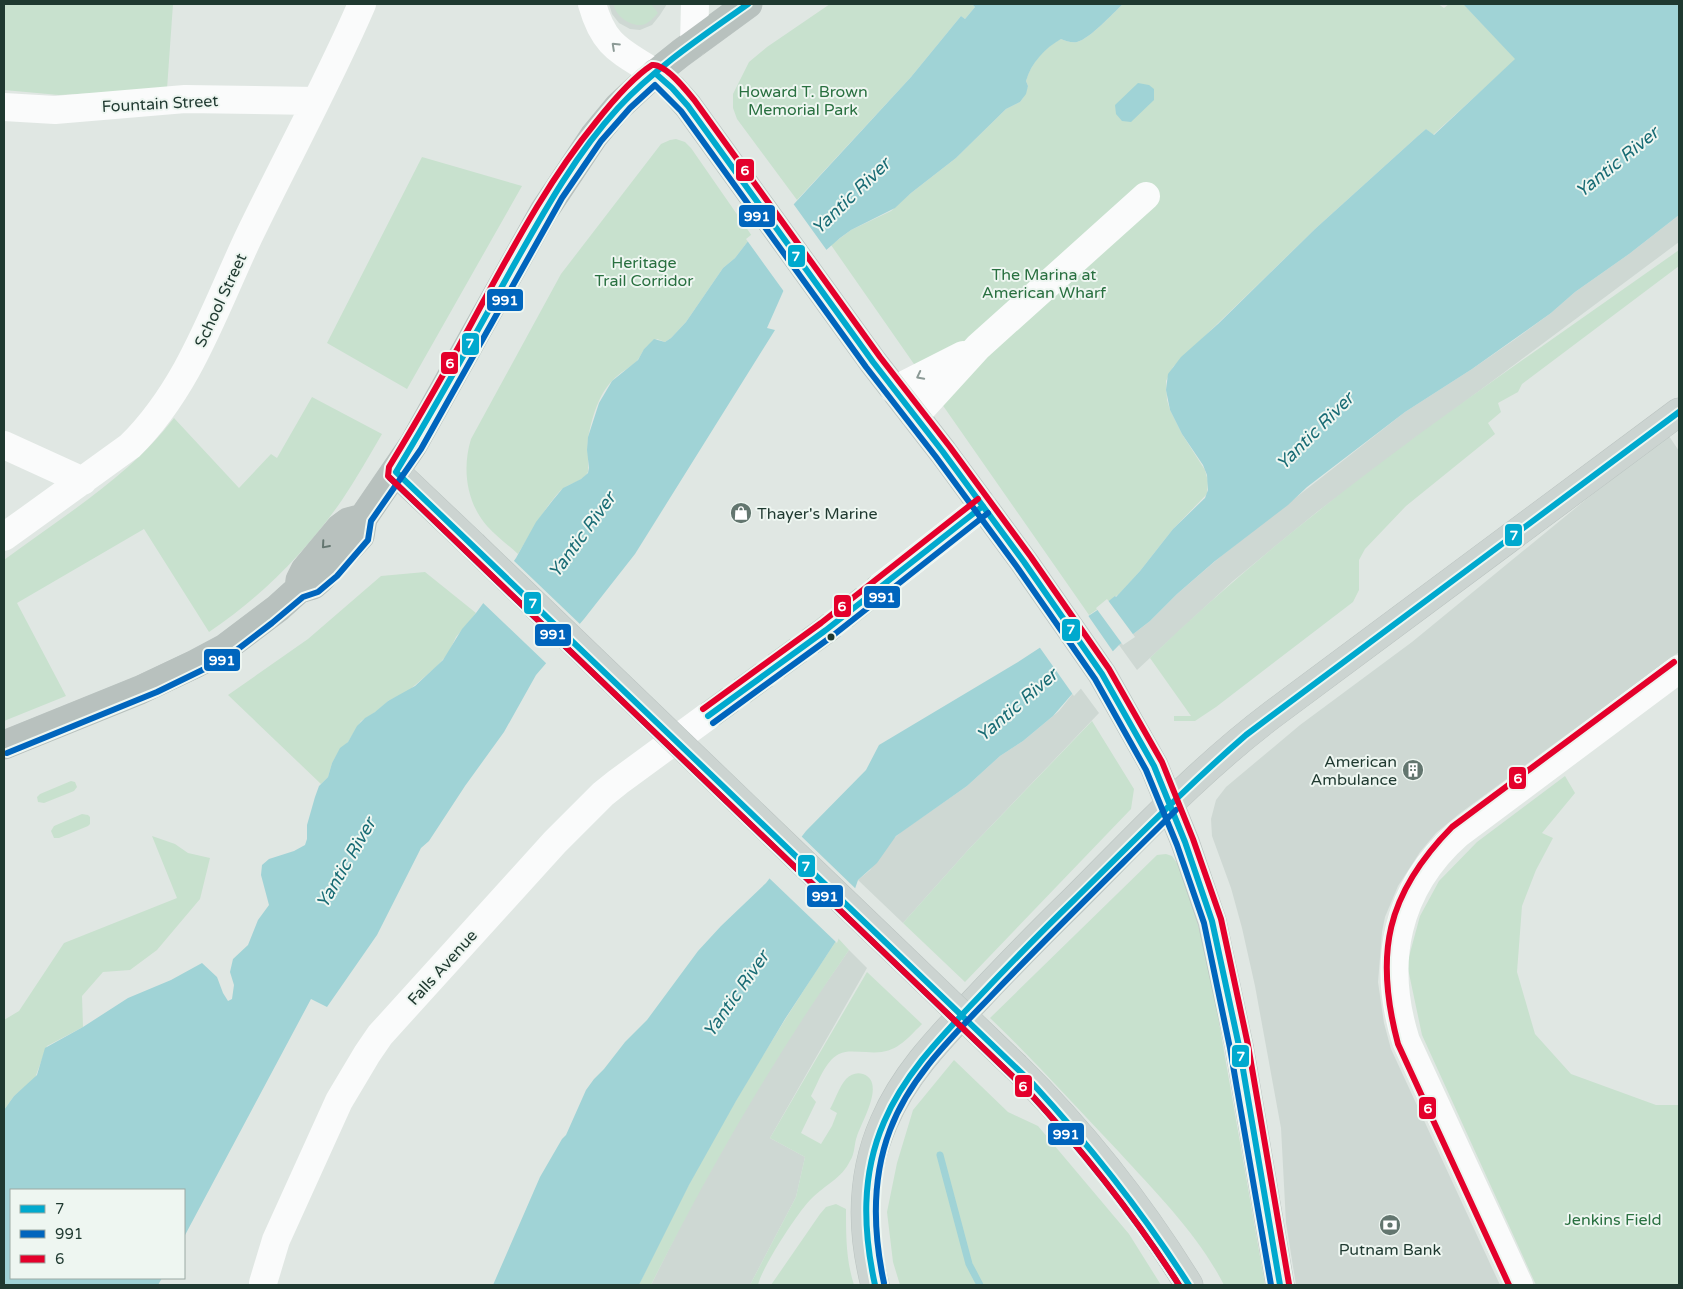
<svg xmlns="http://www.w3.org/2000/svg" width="1683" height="1289" font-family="'Varela Round',sans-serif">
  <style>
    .built { fill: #ced8d3 }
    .green { fill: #c8e1ce }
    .water { fill: #a0d3d6 }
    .pier { fill: #e0e7e3 }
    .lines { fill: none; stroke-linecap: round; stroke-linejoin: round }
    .stream { stroke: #a0d3d6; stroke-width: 7 }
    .minor-tunnel { stroke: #b9c4bf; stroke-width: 28; stroke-dasharray: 28 14; stroke-linecap: butt }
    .major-casing { stroke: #bac3c0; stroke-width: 29 }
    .highway-casing { stroke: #bac3c0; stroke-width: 29 }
    .minor { stroke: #fafbfb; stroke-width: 28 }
    .major { stroke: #ccd4d1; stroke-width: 28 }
    .highway { stroke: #b8c1be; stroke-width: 28 }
    .major-bridge-casing { stroke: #bac3c0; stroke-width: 29; stroke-linecap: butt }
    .major-bridge { stroke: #ccd4d1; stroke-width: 28 }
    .bus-1-casing { stroke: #eef6f1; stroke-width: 10 }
    .bus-2-casing { stroke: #eef6f1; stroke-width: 10 }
    .bus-3-casing { stroke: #eef6f1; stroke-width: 10 }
    .bus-1 { stroke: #00a9ce; stroke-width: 6 }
    .bus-2 { stroke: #0065bd; stroke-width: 6 }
    .bus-3 { stroke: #e4002b; stroke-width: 6 }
    .oneway { stroke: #8c9a96 }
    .oneway2 { stroke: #647670 }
    .bus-dot { fill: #1f3930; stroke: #eef6f1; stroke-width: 2 }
    .labels { text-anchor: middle; stroke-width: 4; stroke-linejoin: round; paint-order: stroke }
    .park-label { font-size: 16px; fill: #297040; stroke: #eef6f1 }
    .street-label { font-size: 16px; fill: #1f3930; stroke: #eef6f1 }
    .poi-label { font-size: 16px; fill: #1f3930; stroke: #eef6f1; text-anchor: start }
    .water-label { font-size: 18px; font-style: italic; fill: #196c75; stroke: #eef6f1 }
    .line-badge { stroke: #eef6f1; stroke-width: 2 }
    .badge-label { font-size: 14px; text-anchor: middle; font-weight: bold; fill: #fff }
  </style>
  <rect width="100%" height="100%" fill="#e0e7e3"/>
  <path class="built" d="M609 4H667L660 15 652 25 640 30 630 29 619 23 612 14Z
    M1679 215V242L1317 512 1233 581 1137 670 1119 645 1150 621 1177 594 1220 557 1405 412 1472 369 1514 340 1551 313 1575 292 1629 254Z
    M1669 436 1679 451V652L1459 814 1436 833 1420 852 1398 886 1385 917 1382 932 1378 982 1384 1023 1391 1049 1500 1285H1296L1286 1223 1281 1128 1255 986 1242 928 1231 888 1212 836 1211 819 1216 800 1226 787 1300 725 1412 642 1589 497Z
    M1079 686 1099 713 969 849 903 923 858 880 870 870 891 841 901 832 967 786 1000 756 1023 741 1059 711Z
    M849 950 867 968 770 1138 805 1157 796 1197 750 1285H651L689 1209 745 1109 806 1012Z"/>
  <path class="green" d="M4 4H173L167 89 59 95 4 90Z
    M614 4H651L658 13C653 18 649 24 641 25 630 26 614 15 614 4Z
    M830 4H972L975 7 965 19 961 16 911 77 797 200 737 119 733 108V94L749 62 767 47Z
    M1123 4H1438L1444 8 1449 4H1463L1516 59 1433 135 1426 129 1419 135 1315 229 1173 367 1166 381 1167 400 1170 410 1182 434 1205 470 1208 481 1207 494 1173 529 1140 571 1119 594 1089 615 831 245 851 230 891 211 911 193 956 158 1006 109 1020 102 1023 98 1028 86 1026 81C1031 63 1045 47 1061 39 1066 41 1071 43 1077 42 1091 38 1112 14 1123 4Z
    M676 139 685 142 691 148 752 236 735 258 723 268 686 322 671 338 665 342 657 339C653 342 648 345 645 348 642 352 640 357 637 361 630 368 620 372 613 380 599 393 591 420 588 439 587 446 589 470 588 472 583 482 568 483 560 491 543 510 531 533 518 554 508 545 496 536 487 526 466 502 462 468 471 439L561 274 661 144 670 140Z
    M422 157 522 186 407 389 327 343Z
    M1679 250V266L1522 384 1518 392 1498 403 1501 412 1488 423 1495 434 1406 506 1365 549 1359 560V590L1353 602 1216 707 1195 721H1174V716H1191L1150 658C1310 502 1497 379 1679 250Z
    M312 397 382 434C369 456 356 479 342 500 306 552 261 597 209 632L144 529 17 603 66 696 4 721V560C63 516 129 477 174 418L239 488 271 454 277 458Z
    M425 572 476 613 456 637 448 654 436 667 407 692 388 701 377 711 361 721 348 742 339 751 332 763 328 777 321 784 228 695 308 639 381 576Z
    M1092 721 1134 789 1131 809 965 982 903 923 969 849Z
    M1565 776 1575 793 1542 833 1553 838 1536 870 1522 906 1517 972 1535 1034 1571 1074 1656 1105H1679V1285H1536L1422 1035 1407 964 1420 916 1439 881 1477 842Z
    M71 781 75 782 77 787 74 791 44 803 38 802 37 797 40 794Z
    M82 814 88 815 90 817V824L88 826 59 838H54L51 831 54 826Z
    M152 836 175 844 188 853 210 858 200 899 157 950 130 970 103 972 82 996 83 1027 47 1046 35 1078 14 1096 4 1110V1020L19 1011 64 943 177 898Z
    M1166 854 1172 856 1179 866 1192 903 1202 940 1214 994 1265 1285H1224C1198 1234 1157 1194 1119 1152 1076 1107 1035 1061 990 1018L1157 855Z
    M838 938 849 950C774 1058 710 1167 651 1285H639C695 1164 764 1049 838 938Z
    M867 972 922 1024C903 1043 894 1055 866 1052 857 1052 847 1050 839 1054 825 1061 818 1083 811 1096L816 1102 801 1133 821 1144 832 1126 837 1113 830 1109C835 1100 839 1087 846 1079 851 1074 857 1072 863 1074 886 1082 862 1121 857 1136 854 1144 855 1154 850 1161 842 1178 825 1185 812 1198 799 1210 761 1269 758 1285H750L796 1197 805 1157 770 1138Z
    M954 1060 1008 1112 1038 1126 1129 1234 1161 1285H900L893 1262 887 1212 897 1163 913 1110Z
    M836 1204 846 1209C846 1235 846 1260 854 1285H771L820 1214 826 1207Z"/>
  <path class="water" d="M972 4H1123C1112 14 1091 38 1077 42 1071 43 1066 41 1061 39 1045 48 1031 63 1026 81L1028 86 1026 94 1020 102 1006 109 956 158 911 193 895 208 851 230 840 238 786 285 767 328 775 330 635 554 584 619 536 675 504 732 465 786 429 841 421 848 377 935 327 1007 311 999 184 1237V1190H11V1278H162L158 1285H4V1110L14 1096 37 1075 45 1048 83 1027 128 998 171 980 202 963 217 977 223 993 228 1001 232 999 234 985 230 972 233 959 248 945 258 920 269 905 261 875 262 865 269 859 294 851 305 845 307 839V825L315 797 319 786 328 777 332 763 340 748 348 742 357 726 365 718 375 712 388 701 415 686 443 660 462 629 476 613 516 558 536 522 553 500 563 488 581 479 588 473 589 468 587 450 588 437 599 403 612 381 638 360 644 349 654 339 665 342 671 338 686 322 723 268 735 258 752 236 794 204 911 77 961 16 965 19 975 7Z
    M1463 4H1679V215L1629 254 1575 292 1551 313 1472 369 1405 412 1307 487 1288 505 1215 561 1177 594 1150 621 1119 645 1079 686 1053 716 1023 741 1000 756 967 786 896 836 877 863 858 880 838 938 785 1019 736 1101 689 1185 639 1285H493L540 1177 562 1139 566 1135 586 1090 594 1079 604 1069 625 1042 647 1020 698 951 721 926 766 883 806 831 866 770 879 745 1018 662 1096 611 1115 596 1116 597 1140 571 1173 529 1205 498 1208 490 1207 475 1203 465 1182 434 1170 410 1166 390 1168 374 1181 357 1218 324 1315 229 1419 135 1426 129 1434 135 1515 59Z
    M1138 83 1149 85 1154 89V100L1131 122 1122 121 1116 114 1115 105Z"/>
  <path class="pier" d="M792 202 828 252 788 287 785 293 746 239Z
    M512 559 582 626 548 665 481 601Z
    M1107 599 1135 637 1123 645 1096 608Z
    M1087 614 1114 653 1074 696 1038 645Z
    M800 835 857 890 837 943 768 877Z"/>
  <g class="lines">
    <path class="stream" d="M940 1155 969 1264 980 1285"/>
    <path class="minor-tunnel" d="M708 716 826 630 880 587"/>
    <g class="major-casing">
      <path id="major" d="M655 73 672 88 688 106 873 362 943 452 1024 562 1102 674 1154 766 1185 842 1212 921 1239 1046 1280 1285
        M396 472 473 545
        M1016 1067C1082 1132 1141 1207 1189 1285
        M875 1285C861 1231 861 1174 884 1122 904 1075 939 1039 974 1002 1007 967 1040 933 1074 900 1138 836 1200 769 1273 714L1679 412"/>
    </g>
    <g class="highway-casing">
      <path id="highway" d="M299 589 300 580 305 570 340 528 348 522 363 518
        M4 745 140 690 195 664 225 648 278 608 299 589 313 585 321 578 360 536 363 518 413 445 544 211 594 136 618 107 646 81 681 53 748 4"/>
    </g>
    <path class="minor" d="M592 4C604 47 621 51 655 73
      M694 43 695 4
      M4 107 55 110 185 99 316 101
      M894 390 963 355
      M915 416 978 347 1146 196
      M4 445 83 481
      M4 537 130 446C189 388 214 310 249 236 286 159 328 83 362 4
      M880 587 983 506
      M263 1283 276 1240 339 1101 367 1054 380 1035 555 842 603 794 618 782 708 716
      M1519 1285 1406 1041C1381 963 1396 889 1458 834L1679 669"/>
    <use href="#major" class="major"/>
    <use href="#highway" class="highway"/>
    <g class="major-bridge-casing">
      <path id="major-bridge" d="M473 545 1016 1067"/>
    </g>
    <use href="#major-bridge" class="major-bridge"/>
    <g class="bus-1-casing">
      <path id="bus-1" d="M655 73 672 88 688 106 873 362 943 452 1024 562 1102 674 1154 766 1185 842 1212 921 1239 1046 1280 1285
        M396 472 1033 1084C1091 1147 1143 1213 1189 1285
        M396 472C436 406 473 339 510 272 542 215 574 156 618 108 656 67 703 36 748 4
        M708 716 826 630 983 506
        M875 1285C863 1230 861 1175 884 1122 904 1075 940 1038 974 1002 1007 967 1040 933 1074 900 1131 844 1186 787 1246 735L1679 412"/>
    </g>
    <g class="bus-2-casing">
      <path id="bus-2" d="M390 478 1027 1090C1083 1151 1134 1215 1179 1285
        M713 723 831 637 988 513
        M7 753 157 692 225 659 272 623 303 597 318 592 337 576 368 540 371 521 421 449 562 198 601 141 630 108 655 85 681 111 866 367 936 457 1017 567 1095 679 1146 770 1177 845 1204 923 1230 1048 1271 1285
        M884 1283C873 1232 871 1180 890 1130 910 1076 955 1034 994 993 1054 930 1115 871 1176 810"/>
    </g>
    <g class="bus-3-casing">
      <path id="bus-3" d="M703 709 821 623 978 499
        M1179 1285C1134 1215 1083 1151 1027 1090L388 476 389 467C422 413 453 358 483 302 517 240 551 177 596 122 611 103 632 78 652 65 665 63 687 91 695 101L880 357 950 447 1031 557 1109 669 1162 762 1193 839 1221 919 1248 1045 1289 1284
        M1509 1285 1398 1044C1374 954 1386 894 1452 827L1674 662"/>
    </g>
    <use href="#bus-1" class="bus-1"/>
    <use href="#bus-2" class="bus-2"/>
    <use href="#bus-3" class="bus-3"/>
  </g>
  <defs><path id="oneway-chevron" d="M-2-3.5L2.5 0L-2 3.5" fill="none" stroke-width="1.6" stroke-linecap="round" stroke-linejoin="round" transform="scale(1.25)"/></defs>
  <g class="oneway">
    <use href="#oneway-chevron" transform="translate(615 46) rotate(-137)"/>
    <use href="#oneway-chevron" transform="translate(920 376) rotate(153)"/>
  </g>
  <use class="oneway2" href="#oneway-chevron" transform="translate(325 545) rotate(131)"/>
  <defs>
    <g id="shop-disc" transform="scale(1.125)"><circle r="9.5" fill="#63766f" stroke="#eef6f1"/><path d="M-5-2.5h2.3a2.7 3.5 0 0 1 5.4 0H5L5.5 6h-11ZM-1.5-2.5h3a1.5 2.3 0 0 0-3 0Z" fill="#fff"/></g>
    <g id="building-disc" transform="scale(1.125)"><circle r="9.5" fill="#63766f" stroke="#eef6f1"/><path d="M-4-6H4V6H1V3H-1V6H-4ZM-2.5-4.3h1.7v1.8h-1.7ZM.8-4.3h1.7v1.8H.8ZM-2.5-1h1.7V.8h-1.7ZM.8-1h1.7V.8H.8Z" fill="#fff"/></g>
    <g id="bank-disc" transform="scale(1.125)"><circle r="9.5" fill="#63766f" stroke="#eef6f1"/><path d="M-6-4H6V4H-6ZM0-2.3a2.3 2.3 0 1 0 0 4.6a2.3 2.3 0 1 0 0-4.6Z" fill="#fff"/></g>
  </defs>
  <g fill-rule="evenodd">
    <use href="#shop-disc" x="741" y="513"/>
    <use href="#building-disc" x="1413" y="770"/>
    <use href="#bank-disc" x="1390" y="1225"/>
  </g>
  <circle class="bus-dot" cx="831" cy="637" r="4.5"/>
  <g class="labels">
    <g class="park-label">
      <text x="803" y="97">Howard T. Brown<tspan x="803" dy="18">Memorial Park</tspan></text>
      <text x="644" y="268">Heritage<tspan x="644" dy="18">Trail Corridor</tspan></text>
      <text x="1044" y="280">The Marina at<tspan x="1044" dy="18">American Wharf</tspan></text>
      <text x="1613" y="1225">Jenkins Field</text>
    </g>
    <g class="street-label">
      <text transform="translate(160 103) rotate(-3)" y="6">Fountain Street</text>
      <text transform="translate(220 300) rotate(-65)" y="6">School Street</text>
      <text transform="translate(442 967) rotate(-48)" y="6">Falls Avenue</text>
    </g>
    <g class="poi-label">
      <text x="757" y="519">Thayer's Marine</text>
      <text x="1397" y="767" text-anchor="end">American<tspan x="1397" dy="18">Ambulance</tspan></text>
      <text x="1390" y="1255" text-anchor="middle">Putnam Bank</text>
    </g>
    <g class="water-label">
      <text transform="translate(1617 162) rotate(-39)" y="6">Yantic River</text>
      <text transform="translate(851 196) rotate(-44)" y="6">Yantic River</text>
      <text transform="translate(1315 431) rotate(-45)" y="6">Yantic River</text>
      <text transform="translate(582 535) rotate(-54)" y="6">Yantic River</text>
      <text transform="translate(1017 705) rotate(-41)" y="6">Yantic River</text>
      <text transform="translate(346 863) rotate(-60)" y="6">Yantic River</text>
      <text transform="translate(736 994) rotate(-55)" y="6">Yantic River</text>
    </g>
  </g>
  <g class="line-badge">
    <rect x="735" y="158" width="20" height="24" rx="5" fill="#e4002b"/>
    <rect x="738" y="204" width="38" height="24" rx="5" fill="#0065bd"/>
    <rect x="787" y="244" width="19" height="24" rx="5" fill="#00a9ce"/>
    <rect x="486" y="288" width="38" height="24" rx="5" fill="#0065bd"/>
    <rect x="461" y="332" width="19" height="24" rx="5" fill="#00a9ce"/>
    <rect x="440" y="351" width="19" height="24" rx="5" fill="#e4002b"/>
    <rect x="1504" y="523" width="19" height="24" rx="5" fill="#00a9ce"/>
    <rect x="863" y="585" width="38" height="24" rx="5" fill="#0065bd"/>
    <rect x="523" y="591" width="19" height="24" rx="5" fill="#00a9ce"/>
    <rect x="833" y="594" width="19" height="24" rx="5" fill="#e4002b"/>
    <rect x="1061" y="618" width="20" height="24" rx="5" fill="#00a9ce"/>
    <rect x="534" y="623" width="38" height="24" rx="5" fill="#0065bd"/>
    <rect x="203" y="648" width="38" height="24" rx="5" fill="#0065bd"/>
    <rect x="1508" y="766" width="19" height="24" rx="5" fill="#e4002b"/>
    <rect x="797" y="854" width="19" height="24" rx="5" fill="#00a9ce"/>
    <rect x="806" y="884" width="38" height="24" rx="5" fill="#0065bd"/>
    <rect x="1231" y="1044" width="19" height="24" rx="5" fill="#00a9ce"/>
    <rect x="1014" y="1074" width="19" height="24" rx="5" fill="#e4002b"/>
    <rect x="1418" y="1096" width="19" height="24" rx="5" fill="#e4002b"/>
    <rect x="1047" y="1122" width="38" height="24" rx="5" fill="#0065bd"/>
  </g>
  <g class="badge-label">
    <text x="745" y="175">6</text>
    <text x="757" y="221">991</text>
    <text x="796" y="261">7</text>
    <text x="505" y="305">991</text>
    <text x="470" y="348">7</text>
    <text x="450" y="368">6</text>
    <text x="1514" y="540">7</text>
    <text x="882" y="602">991</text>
    <text x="533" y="608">7</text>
    <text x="842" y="611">6</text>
    <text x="1071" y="634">7</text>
    <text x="553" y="639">991</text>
    <text x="222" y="665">991</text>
    <text x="1518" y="783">6</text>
    <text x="806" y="871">7</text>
    <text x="825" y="901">991</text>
    <text x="1241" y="1061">7</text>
    <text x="1023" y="1091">6</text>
    <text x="1428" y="1113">6</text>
    <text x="1066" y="1139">991</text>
  </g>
  <rect width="1683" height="1289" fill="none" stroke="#1f3930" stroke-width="10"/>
  <rect x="10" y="1189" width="175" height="90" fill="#eef6f1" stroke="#9baaa4"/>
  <rect x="20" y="1205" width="25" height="8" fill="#00a9ce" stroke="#9baaa4"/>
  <text x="55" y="1214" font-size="15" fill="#1f3930">7</text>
  <rect x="20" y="1230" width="25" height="8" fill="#0065bd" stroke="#9baaa4"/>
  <text x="55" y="1239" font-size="15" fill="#1f3930">991</text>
  <rect x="20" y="1255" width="25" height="8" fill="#e4002b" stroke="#9baaa4"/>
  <text x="55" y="1264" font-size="15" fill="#1f3930">6</text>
</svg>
